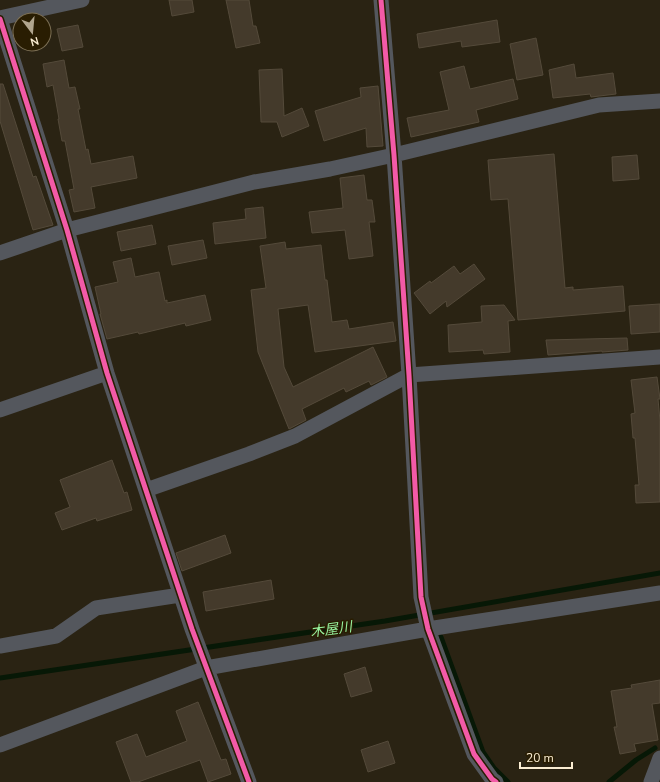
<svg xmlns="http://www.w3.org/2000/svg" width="660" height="782" font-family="'Nunito Sans','Noto Sans JP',sans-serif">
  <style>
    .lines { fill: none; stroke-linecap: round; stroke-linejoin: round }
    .stream { stroke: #071806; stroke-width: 5 }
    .building { fill: #443a2b; stroke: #544a3a }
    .street { stroke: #54575d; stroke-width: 15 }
    .cycleway-casing { stroke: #291d02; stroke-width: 8 }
    .cycleway { stroke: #f35aa7; stroke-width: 5 }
    .labels { text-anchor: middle; stroke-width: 3; stroke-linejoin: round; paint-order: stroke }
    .water-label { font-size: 14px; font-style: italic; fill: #97f39f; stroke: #291d02 }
  </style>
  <rect width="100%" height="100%" fill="#2a2313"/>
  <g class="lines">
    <path class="stream" d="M441 637 483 752 494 768 508 782
      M0 678 385 621 660 573
      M609 782 636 760 655 748"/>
  </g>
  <path class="building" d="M169 0H192L194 12 172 16Z
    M226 0H249L253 26H256L260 43 236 48Z
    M497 20 500 42 462 47 461 41 419 48 417 34Z
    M78 25 83 47 62 51 57 29Z
    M536 38 543 75 517 80 510 44Z
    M64 60 69 88 75 87 80 109H78L86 150 88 149 91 164 133 156 137 178 91 187 95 208 74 212 69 190 74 189 65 141H62L58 119H59L53 85 47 87 43 64Z
    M574 64 576 78 613 73 616 94 591 97 590 94 553 98 549 70Z
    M464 66 470 89 513 79 518 99 476 110 479 122 411 137 407 118 449 110 440 72Z
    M282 69 284 116 302 108 309 126 282 137 277 122H261L259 70Z
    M0 84H3L33 177 36 176 53 225 33 230 0 121Z
    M378 86 383 146 367 147 366 128 324 141 315 111 361 97 360 88Z
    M554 154 565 288 573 287V290L623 286 625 311 518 320 508 199 491 200 488 160Z
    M637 155 639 179 613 181 612 157Z
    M364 175 367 200H372L375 222H369L373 256 349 259 345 230 312 233 309 212 343 208 340 178Z
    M263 207 266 238 215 244 213 223 246 219 245 209Z
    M152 225 156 244 121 251 117 232Z
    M203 240 207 258 172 265 168 246Z
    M285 242 286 249 321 245 325 280H327L332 322 347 320 349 329 393 322 396 341 315 352 308 305 278 309 284 367 293 387 373 347 387 377 371 385 369 381 346 392 344 388 302 409 306 420 289 429 258 352 251 290 266 288 260 246Z
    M131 258 135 277 159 272 165 301 167 300V303L205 295 211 320 186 326 185 323 139 334 138 332 107 339 100 314H101L95 287 118 282 113 262Z
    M474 264 485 279 447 307 446 301 430 314 414 293 430 281 431 283 454 266 460 274Z
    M660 304V332L631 334 629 306Z
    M504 305 515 320 508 321 510 352 484 354 483 350 449 352 448 325 482 322 481 306Z
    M627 338 628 350 602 352V351L548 355 546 340Z
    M657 377 660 399H658L660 421V502L636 503 635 485H639L635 438H633L631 414 635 413 631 380Z
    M112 460 124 493 127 492 132 510 97 521 96 518 62 530 55 513 70 507 60 480Z
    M225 535 231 553 182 571 176 553Z
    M271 580 274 599 206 611 203 592Z
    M365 667 372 691 351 697 344 674Z
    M660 680V703L652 704 658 740 634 744 636 751 620 754 614 727H617L611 691 632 688 631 685Z
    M198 702 221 760 226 759 231 774 208 782 200 760 138 782H131L116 742 137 734 146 757 187 741 176 711Z
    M388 741 395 763 368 772 361 750Z"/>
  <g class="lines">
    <path class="street" d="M381 0 394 155 409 375 421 597 428 629 474 754 492 779 496 782
      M0 18 82 0
      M0 19 67 230 107 373 192 629 249 782
      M0 253 67 230 254 182 330 169 394 155 599 105 660 101
      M0 410 107 373
      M146 490 249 454 295 436 409 375 660 357
      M0 646 56 636 96 608 180 595
      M0 745 206 668 428 629 660 593
      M651 782 660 758"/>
    <g class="cycleway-casing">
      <path id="cycleway" d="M381 0 394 155 409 375 421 597 428 629 474 754 492 779 496 782
        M0 19 67 230 107 373 192 629 249 782"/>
    </g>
    <use href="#cycleway" class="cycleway"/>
  </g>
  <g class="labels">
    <g class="water-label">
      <text transform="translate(331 629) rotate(-8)" y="5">木屋川</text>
    </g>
  </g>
  <g transform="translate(32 32) rotate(164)"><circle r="19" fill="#291d02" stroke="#7d7055"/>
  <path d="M0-3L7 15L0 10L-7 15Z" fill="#b1a68f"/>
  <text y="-6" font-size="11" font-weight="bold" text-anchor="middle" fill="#faedd2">N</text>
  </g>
  <path d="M520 762v6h52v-6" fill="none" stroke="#faedd2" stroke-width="2"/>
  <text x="526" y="762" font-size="12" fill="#faedd2" stroke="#291d02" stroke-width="3" paint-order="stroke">20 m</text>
</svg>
